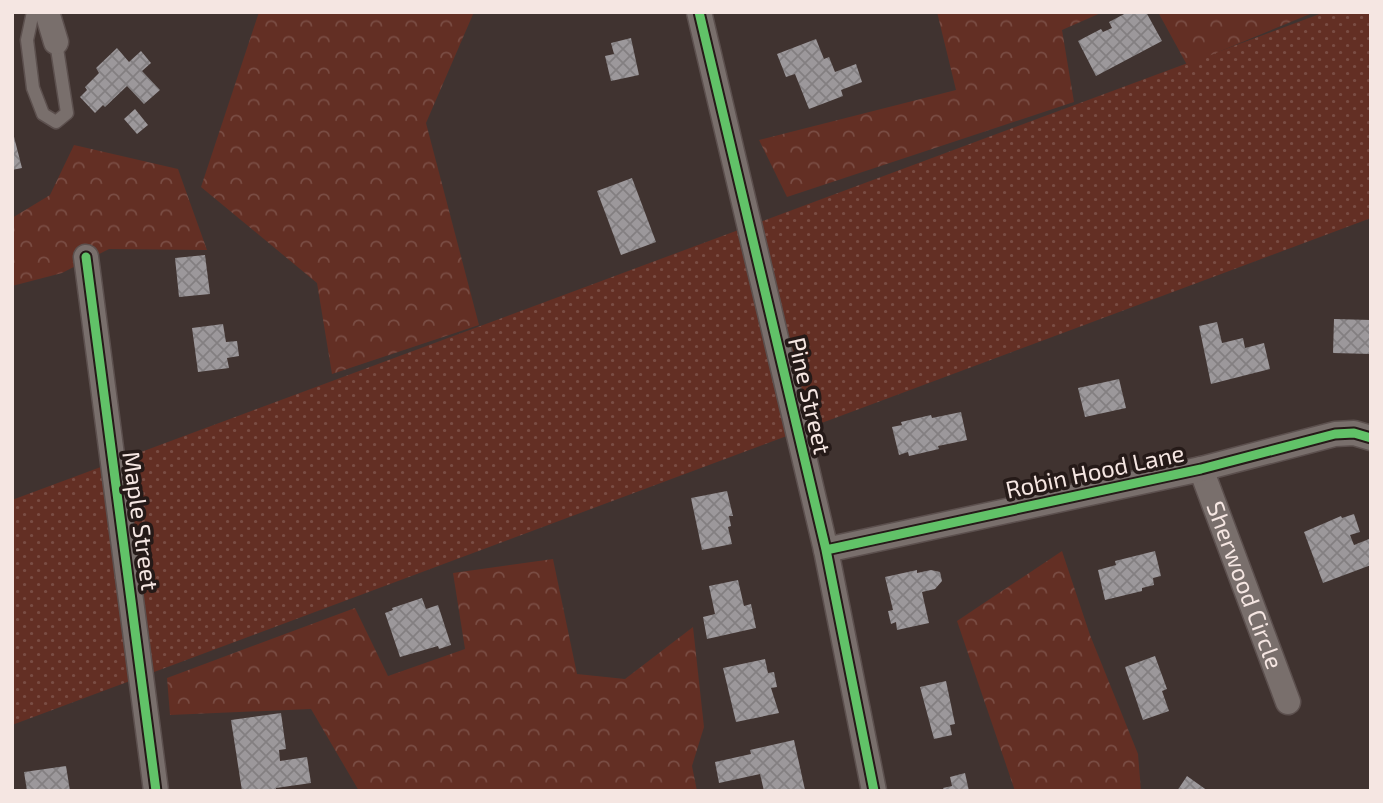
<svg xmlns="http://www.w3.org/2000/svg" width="1383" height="803" font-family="'Exo 2',sans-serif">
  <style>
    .grass { fill: url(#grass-dots) }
    .forest { fill: url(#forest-crowns) }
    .building { fill: url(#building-cross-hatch) }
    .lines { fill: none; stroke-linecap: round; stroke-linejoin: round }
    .service-casing { stroke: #5c504e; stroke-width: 15 }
    .minor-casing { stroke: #5c504e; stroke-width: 27 }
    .service { stroke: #796f6c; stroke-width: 12 }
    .minor { stroke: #796f6c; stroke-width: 24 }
    .cycleway-casing { stroke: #251a18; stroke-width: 13 }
    .cycleway { stroke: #61c268; stroke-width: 9 }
    .labels { text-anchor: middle; stroke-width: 7; stroke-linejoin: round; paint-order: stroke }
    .street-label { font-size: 24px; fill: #f5e6e2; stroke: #251a18 }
  </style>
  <defs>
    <pattern id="grass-dots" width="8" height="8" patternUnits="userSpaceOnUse" patternTransform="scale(1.75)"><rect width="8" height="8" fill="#632f24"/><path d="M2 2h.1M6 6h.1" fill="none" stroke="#7a4d44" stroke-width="1.8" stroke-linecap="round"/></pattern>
    <pattern id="forest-crowns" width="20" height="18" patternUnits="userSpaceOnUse" patternTransform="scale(1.75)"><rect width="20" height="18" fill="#632f24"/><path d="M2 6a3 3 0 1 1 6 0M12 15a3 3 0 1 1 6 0" fill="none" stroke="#7a4d44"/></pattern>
    <pattern id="building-cross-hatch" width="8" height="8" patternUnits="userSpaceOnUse" patternTransform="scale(1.75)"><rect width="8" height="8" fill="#9c989b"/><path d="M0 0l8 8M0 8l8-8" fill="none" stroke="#837f81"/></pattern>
  </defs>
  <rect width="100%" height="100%" fill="#403330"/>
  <path class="grass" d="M1325 12H1371V218L12 725V500Z"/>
  <path class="forest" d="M259 12H474L426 123 479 325 332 374 317 283 201 187Z
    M937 12H1103L1062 30 1074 102 787 197 759 140 956 90Z
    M1158 12H1310V14L1187 65Z
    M74 145 178 169 207 250 109 249 62 273 12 286V218L50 195Z
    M1062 551 1090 635 1138 754 1141 791H1015L957 621Z
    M553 559 577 674 625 679 693 627 704 727 692 766 697 791H359L311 709 170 715 167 678 355 608 388 676 465 649 453 573Z"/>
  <path class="building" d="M1128 12H1146L1162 41 1096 76 1078 41 1101 29 1103 32 1112 28 1109 22Z
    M631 38 639 75 611 81 605 56 614 54 611 43Z
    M816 39 824 59 829 57 835 72 856 64 862 82 841 90 843 96 809 109 795 74 786 77 777 54Z
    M117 48 129 62 141 51 151 63 142 71 160 90 144 104 127 86 105 107 103 105 95 113 80 97 87 90 85 87 99 73 96 68Z
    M135 109 148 125 137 134 124 119Z
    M12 129 22 168 12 170Z
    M632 178 656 242 621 255 597 191Z
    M205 255 210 294 179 297 175 258Z
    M1334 319 1371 320V354L1333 353Z
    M1217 322 1222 343 1243 338 1245 348 1264 343 1270 369 1211 384 1199 326Z
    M223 324 226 342 237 341 239 356 227 358 229 368 198 372 192 328Z
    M1119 379 1126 408 1085 417 1078 388Z
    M961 412 967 440 938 446 939 449 909 456 908 452 899 455 892 427 902 425 901 422 931 415 932 418Z
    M727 491 733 516H729L731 526 728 527 732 544 702 550 691 498Z
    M1354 514 1360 532 1350 535 1354 545 1369 539 1371 565 1323 583 1304 532 1341 516 1342 518Z
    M1155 551 1161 576 1153 578 1154 585 1142 588V591L1105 600 1098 570 1116 565 1115 561Z
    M917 570V573L931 570 940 572 942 581 935 589 922 592 929 623 897 630 896 622 891 624 888 611 893 610 885 577Z
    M738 580 744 606 751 604 756 628 707 639 703 617 715 614 709 586Z
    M422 598 426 609 438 605 451 645 439 649 438 646 400 657 385 613 393 610 392 608Z
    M1155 656 1167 689 1162 691 1169 711 1143 720 1125 667Z
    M765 659 768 673 774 672 777 687 771 688 779 713 736 722 723 668Z
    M946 681 955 724 950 725 952 735 934 739 920 687Z
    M281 713 286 749 279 750 280 761 307 757 311 783 276 788V791H242L231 720Z
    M794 740 805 790 764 791 760 774 719 783 715 762 751 754 750 750Z
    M66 766 70 791H27L24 772Z
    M965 773 969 791H944L943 788 952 786 950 777Z
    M1187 776 1208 791H1177Z"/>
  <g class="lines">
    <g class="service-casing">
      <path id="service" d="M33 12 27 40 33 88 43 114 56 122 67 113 56 42"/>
    </g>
    <g class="minor-casing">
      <g id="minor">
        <path d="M47 12 56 42"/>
        <path d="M699 12 826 550 874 791"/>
        <path d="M86 257 156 791"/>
        <path id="s1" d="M1201 469 1288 702"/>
        <path d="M826 550 1201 469 1335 434 1354 433 1371 438"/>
      </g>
    </g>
    <use href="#service" class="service"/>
    <use href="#minor" class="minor"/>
    <g class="cycleway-casing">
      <path id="cycleway" d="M699 12 826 550 874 791
        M86 257 156 791
        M826 550 1201 469 1335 434 1354 433 1371 438"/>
    </g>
    <use href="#cycleway" class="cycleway"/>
  </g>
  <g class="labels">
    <g class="street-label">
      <text transform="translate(809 396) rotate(77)" y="8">Pine Street</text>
      <text transform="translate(1095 472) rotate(-12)" y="8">Robin Hood Lane</text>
      <text transform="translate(140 521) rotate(82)" y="8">Maple Street</text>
      <text dy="8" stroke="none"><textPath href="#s1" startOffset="124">Sherwood Circle</textPath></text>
    </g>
  </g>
  <rect width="1383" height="803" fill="none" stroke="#f5e6e2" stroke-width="28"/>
</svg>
